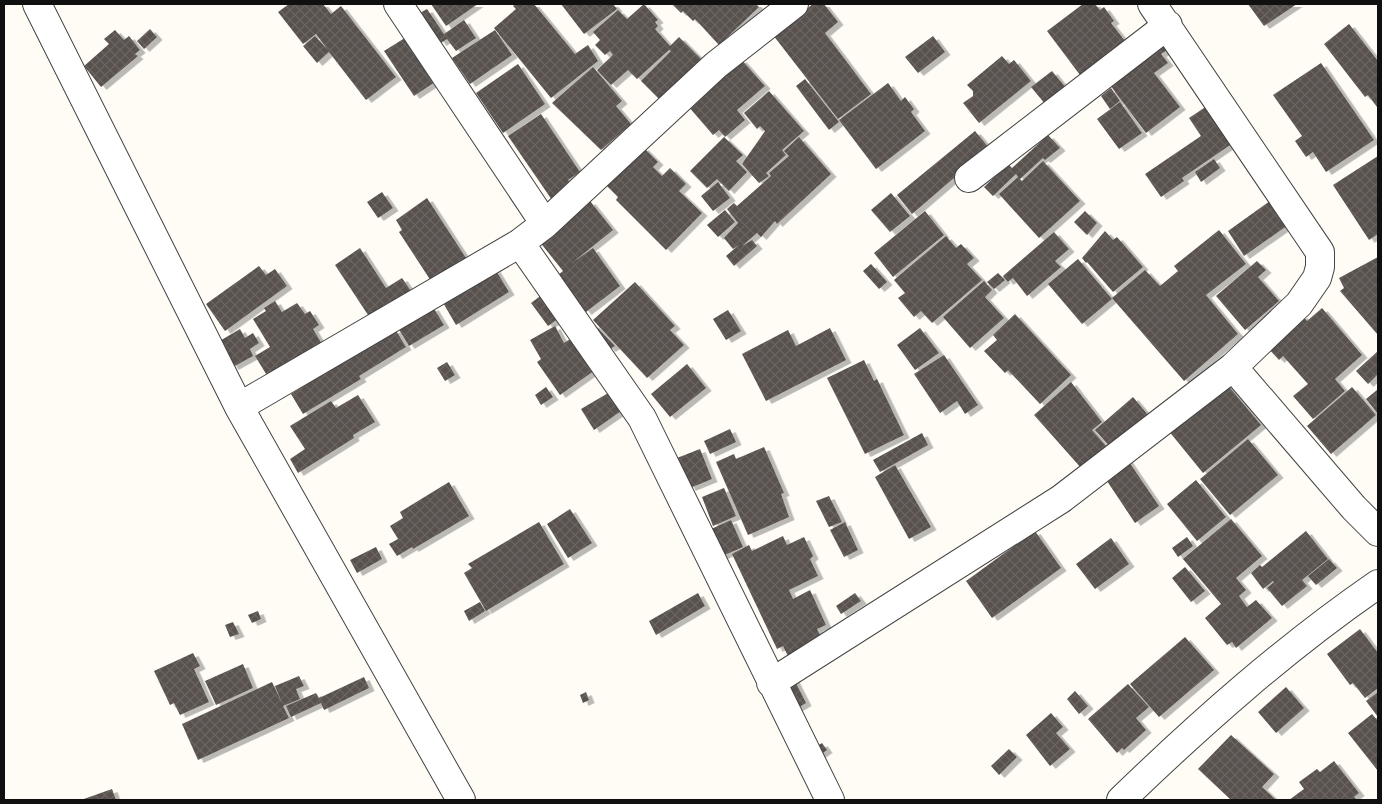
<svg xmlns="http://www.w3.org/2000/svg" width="1382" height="804" font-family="Georgia,serif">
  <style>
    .building { fill: url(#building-cross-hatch); filter: url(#shadow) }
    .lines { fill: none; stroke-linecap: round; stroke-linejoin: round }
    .minor-casing { stroke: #434343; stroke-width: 30 }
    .minor { stroke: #fff; stroke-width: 28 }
  </style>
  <defs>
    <pattern id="building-cross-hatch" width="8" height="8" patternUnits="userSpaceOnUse" patternTransform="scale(1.25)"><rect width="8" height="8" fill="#58514d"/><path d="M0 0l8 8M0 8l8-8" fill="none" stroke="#6b6562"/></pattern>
    <filter id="shadow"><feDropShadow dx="5.5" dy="3" stdDeviation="0" flood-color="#0004"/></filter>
  </defs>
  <rect width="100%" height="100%" fill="#fefcf5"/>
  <path class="building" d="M289 4H323L331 14 341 6 396 77 366 100 329 52 317 63 303 46 315 36 328 50 316 34 303 44 278 12Z
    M431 4H478L446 26Z
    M515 4H534L575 54 588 45 598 61 551 98 494 28 516 9 513 6Z
    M561 4H613L617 9 584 34Z
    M644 4 658 20 655 22 658 26 655 29 670 46 679 37 703 61 659 99 641 81 671 51 669 50 637 79 628 70 611 85 597 70 613 55 610 51 605 55 595 45 600 40 593 32 618 10 627 19Z
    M672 4H756L759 7 719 45 695 19 693 21 683 11 681 13Z
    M813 4H824L838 22 825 33 871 94 838 119 773 35Z
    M1083 4H1095L1100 10 1104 7 1114 21 1111 23 1125 41 1080 75 1047 31Z
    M1248 4H1297L1264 26Z
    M427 9 444 34 464 20 476 38 456 51 447 39 441 43 420 13Z
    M1349 24 1378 61 1377 107 1368 95 1365 97 1324 44Z
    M150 29 157 37 144 49 137 41Z
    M115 30 124 40 129 36 140 50 135 54 138 56 101 87 84 66 109 44 104 39Z
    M495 30 512 55 470 84 452 58Z
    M408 36 438 80 414 96 384 51Z
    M933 36 945 52 918 73 905 57Z
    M1164 39 1170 48 1161 54 1168 63 1154 73 1180 107 1146 133 1107 81Z
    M1002 56 1009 64 1014 60 1031 81 979 123 963 103 973 96V91L967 85Z
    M741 59 765 86 737 110 745 120 725 137 719 130 713 135 688 106Z
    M1321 63 1374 140 1326 172 1313 152 1306 157 1295 141 1302 136 1273 95Z
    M518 64 545 104 503 133 476 93Z
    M593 67 622 101 616 106 631 124 601 150 552 103Z
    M1052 71 1067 89 1046 105 1031 87Z
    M805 79 839 122 829 130 796 86Z
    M888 83 901 101 905 97 914 109 911 112 925 131 876 169 839 120Z
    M1111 88 1120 101 1110 109 1101 96Z
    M769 91 804 131 782 150 786 155 766 173 769 176 759 183 742 164 765 131 760 126 757 129 744 113Z
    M1120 102 1142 133 1119 149 1097 119Z
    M1210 104 1236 141 1182 178 1184 181 1161 197 1145 174 1201 136 1189 118Z
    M541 114 580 172 568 180 570 182 552 200 508 136Z
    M975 131 989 148 912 214 897 195Z
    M1048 135 1060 148 1045 160 1043 158 1020 179 1022 181 1043 161 1080 201 1039 238 999 194 1018 177 1016 174 993 196 984 187 1008 164 1012 168Z
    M724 137 743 155 736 161 747 172 729 191 717 179 707 188 690 171Z
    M799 137 831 174 777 224 775 221 761 237 757 233 742 246 752 240 757 246 734 266 726 256 740 244 733 249 724 238 738 223 727 209 734 203 737 206 771 176 769 173 789 156 784 151Z
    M643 147 658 162 653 167 662 176 670 168 686 184 679 191 702 213 666 250 616 200 618 197 606 185Z
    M1378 156V234L1369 240 1333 185Z
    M1214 159 1220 168 1201 182 1195 172Z
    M718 182 730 198 713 211 701 196Z
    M382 192 393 208 378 218 367 202Z
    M891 193 910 216 890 232 871 210Z
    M427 198 466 258 431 281 399 232 402 230 396 220Z
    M1274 198 1291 223 1244 256 1228 231Z
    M590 201 613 230 572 263 593 248 620 286 586 312 558 275 563 271 539 241Z
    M725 210 735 222 718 237 707 225Z
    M925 211 944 235 893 277 874 253Z
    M1085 211 1097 223 1087 235 1074 222Z
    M1219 230 1246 264 1206 295 1238 334 1184 381 1112 298 1145 270 1160 286 1178 271 1174 266Z
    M1105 231 1113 240 1117 237 1143 267 1113 292 1087 262 1086 263 1082 258Z
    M1054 232 1069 249 1055 261 1061 267 1027 296 1013 278 1008 282 1003 276Z
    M946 236 956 248 961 244 974 258 967 264 982 280 932 323 921 311 914 317 898 298 905 293 894 280Z
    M360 248 386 288 402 278 411 291 370 318 335 265Z
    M1378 257V335L1340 291 1344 288 1339 278Z
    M1078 259 1112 299 1082 324 1048 284Z
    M1257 261 1266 270 1258 277 1279 301 1245 330 1216 296Z
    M871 264 887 282 879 289 863 271Z
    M259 266 266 275 275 269 287 286 225 331 206 304Z
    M495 269 509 292 456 325 442 301Z
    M998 273 1005 280 994 289 987 282Z
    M984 281 992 290 985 297 1004 318 970 348 943 317Z
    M635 282 675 326 670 330 684 345 647 378 593 320Z
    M543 294 559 318 548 326 531 303Z
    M275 301 282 312 297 303 305 314 310 311 319 325 313 329 322 344 268 377 255 356 270 347 253 319 266 311 264 308Z
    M433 307 444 325 409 346 398 328Z
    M1322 308 1362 355 1335 379 1345 391 1313 419 1293 396 1308 384 1283 356 1279 360 1266 346 1302 315 1307 321Z
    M728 310 741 331 726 340 713 319Z
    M1015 314 1071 375 1040 404 1008 370 1005 373 984 351 997 340 993 335Z
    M594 324 615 346 610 349 590 328Z
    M555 326 564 343 575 336 598 368 560 395 537 362 541 359 530 340Z
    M830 328 846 360 766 401 742 354 788 330 796 346Z
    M920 328 939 353 915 370 897 345Z
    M240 329 245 338 253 333 259 343 250 349 253 356 233 367 218 342Z
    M395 329 406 347 359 376 361 379 303 414 291 394Z
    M1378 351V374L1368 384 1356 371Z
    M944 355 978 405 965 414 957 401 940 413 914 374Z
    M864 360 874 381 877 379 904 435 865 454 827 378Z
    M447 362 455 375 445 381 437 368Z
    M687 364 706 388 670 417 651 394Z
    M1071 382 1102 422 1092 430 1107 447 1082 469 1034 415Z
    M1226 383 1261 425 1203 473 1168 430Z
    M546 387 553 397 541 405 535 395Z
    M1352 387 1376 415 1331 454 1307 426Z
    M615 389 627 407 594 430 581 409Z
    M1377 390 1378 392V414L1366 399Z
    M358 395 375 422 353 435 354 438 298 473 290 459 305 449 290 426 331 401 336 408Z
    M1133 397 1148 415 1111 448 1095 430Z
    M730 429 736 442 710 454 704 441Z
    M922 433 928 445 880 472 873 460Z
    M1248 439 1278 475 1230 515 1200 479Z
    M764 447 784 493 781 494 789 517 748 535 716 462 734 454 736 459Z
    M700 449 712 479 690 488 677 458Z
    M1127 459 1159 506 1135 523 1103 475Z
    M895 465 931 527 909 539 875 477Z
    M1196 480 1226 517 1197 541 1167 504Z
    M449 482 469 516 413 549 412 547 397 556 389 544 398 539 390 526 403 518 400 512Z
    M724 488 736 516 713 526 702 497Z
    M829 496 842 522 829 527 816 501Z
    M570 509 592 543 568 558 547 524Z
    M1231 519 1262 556 1236 578 1246 590 1239 596 1247 607 1256 600 1272 618 1236 648 1232 642 1227 645 1205 618 1221 604 1183 559Z
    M731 520 743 547 720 557 709 530Z
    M539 522 564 564 486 611 464 573 472 568 468 564Z
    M845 522 858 550 844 557 830 530Z
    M1035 531 1061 568 992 618 966 581Z
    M1306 531 1328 559 1302 580 1307 586 1282 606 1267 588 1274 582 1273 581 1263 589 1251 573 1260 565 1262 567Z
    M783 536 787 545 804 537 813 556 810 559 818 576 789 590 793 599 810 590 826 625 817 629 820 635 788 656 783 646 777 649 732 554 749 545 752 551Z
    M1187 537 1193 546 1178 557 1172 548Z
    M1111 538 1129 564 1095 589 1076 564Z
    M376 547 382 559 357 573 350 560Z
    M1329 559 1337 568 1316 585 1308 576Z
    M1185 567 1205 591 1191 602 1172 578Z
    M698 593 705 606 656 635 649 621Z
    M855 593 861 601 841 614 836 606Z
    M480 602 485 611 469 621 464 611Z
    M258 611 261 619 252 623 248 615Z
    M233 622 239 634 230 637 225 625Z
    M1360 629 1378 653V688L1365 698 1353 683 1350 685 1327 654Z
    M1185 637 1214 670 1159 717 1130 684Z
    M193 653 200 666 194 669 209 702 180 715 174 703 170 705 154 671Z
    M243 664 253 688 216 705 205 681Z
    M299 676 304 686 296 689 300 699 283 706 289 718 198 760 182 724 272 682 282 703 275 686Z
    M364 677 369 688 324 710 321 703 291 717 286 706 316 693 319 698Z
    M794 679 806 703 791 712 779 688Z
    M1128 684 1149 707 1136 718 1146 730 1124 750 1122 748 1117 753 1088 719Z
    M1286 687 1304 708 1276 733 1258 712Z
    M1075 691 1088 706 1079 714 1067 699Z
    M586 692 589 700 583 703 580 695Z
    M1378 692V717L1366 701Z
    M1051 713 1063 727 1056 733 1070 749 1050 766 1026 735Z
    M1372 714 1378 721V771L1348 733Z
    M1231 735 1274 774 1262 787 1276 800H1231L1198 769Z
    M822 743 827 750 817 757 811 750Z
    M1009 749 1017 757 999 775 991 766Z
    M1334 761 1359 793 1354 797 1357 800H1289L1304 789 1299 782 1317 769 1320 772Z
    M112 789 116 800H81Z"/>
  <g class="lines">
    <g class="minor-casing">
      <path id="minor" d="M37 4 239 407 461 800
        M398 4 545 224
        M969 178 1168 25
        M520 243 642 418 830 800
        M1233 367 1354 508 1378 532
        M239 407 520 243 545 224 716 65 794 4
        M771 683 1061 499 1233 367 1299 304 1317 278 1320 267V252L1152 4
        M1121 800C1202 722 1285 648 1378 584"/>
    </g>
    <use href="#minor" class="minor"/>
  </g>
  <rect width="1382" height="804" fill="none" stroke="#101010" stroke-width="10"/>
</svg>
